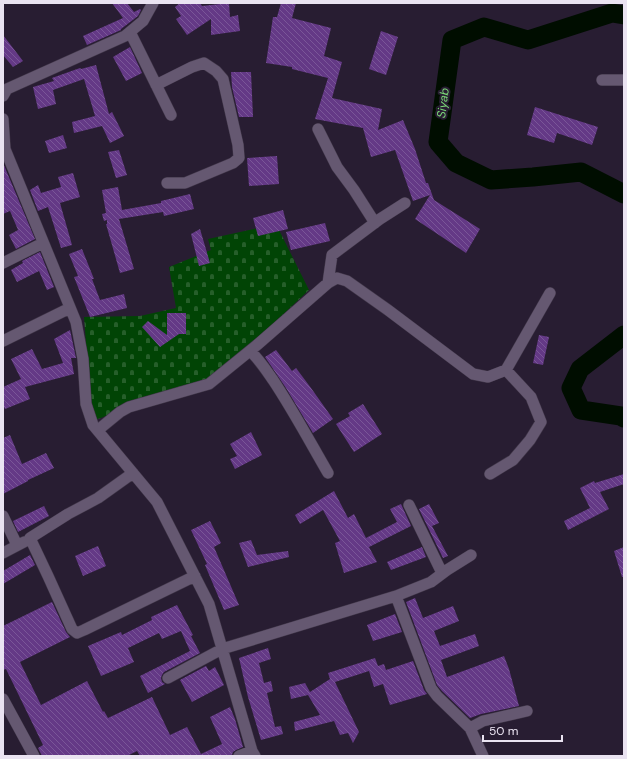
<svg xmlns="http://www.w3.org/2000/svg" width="627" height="759" font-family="'DM Sans',sans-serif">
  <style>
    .cemetery { fill: url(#cemetery-stones) }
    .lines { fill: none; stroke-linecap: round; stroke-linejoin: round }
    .river { stroke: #000d00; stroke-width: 19 }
    .building { fill: url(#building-back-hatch) }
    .minor-casing { stroke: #413749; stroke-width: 12 }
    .minor { stroke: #655871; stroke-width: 11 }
    .labels { text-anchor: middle; stroke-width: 4; stroke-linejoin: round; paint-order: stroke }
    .water-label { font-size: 12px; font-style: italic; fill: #7bd878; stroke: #281d32 }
  </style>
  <defs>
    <pattern id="cemetery-stones" width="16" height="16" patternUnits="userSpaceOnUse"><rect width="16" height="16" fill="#014405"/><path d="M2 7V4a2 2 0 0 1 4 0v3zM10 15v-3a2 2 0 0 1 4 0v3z" fill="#265f2a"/></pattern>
    <pattern id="building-back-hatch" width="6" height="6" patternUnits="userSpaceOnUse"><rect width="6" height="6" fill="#643986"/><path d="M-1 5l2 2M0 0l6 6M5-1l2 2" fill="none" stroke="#7a5698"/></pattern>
  </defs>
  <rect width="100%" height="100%" fill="#281d32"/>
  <path class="cemetery" d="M276 224 309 290 239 356 204 382 92 421 84 317 140 316 176 308 169 267 211 250 208 239Z"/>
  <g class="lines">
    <path class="river" d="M624 15 612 13 528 40 484 27 452 40 438 142 456 163 491 180 533 177 581 172 624 194
      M624 335 580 369 571 388 581 410 621 416 624 418"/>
  </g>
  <path class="building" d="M112 3H127L134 12 140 9 141 10 138 16 121 29V30L87 45 83 36 123 18Z
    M180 3H200L202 6 229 3 230 17 238 15 240 31 211 35V19L187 35 176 19 181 16 175 7Z
    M281 3H296L292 18 331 28 324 56 342 62 332 98 382 109 378 130 403 120 415 149 426 183H428L434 200 480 229 466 253 415 219 430 195 413 201 395 150 371 157 363 128 315 119 328 78 292 69V67L266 63 273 17H277Z
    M381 31 398 37 386 75 369 69Z
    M3 35 23 61 13 67 3 55Z
    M130 47 142 73 126 81 113 57Z
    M96 65 109 114 112 112 124 136 110 143 102 126 74 133 72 122 95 116 84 79 53 90 56 104 38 109 33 87 54 81 52 78 80 68 81 69Z
    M231 72H251L253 117H239L232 87Z
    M535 107 598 127 592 145 557 133 554 143 527 135Z
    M63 135 67 148 49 153 45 141Z
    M119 150 127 175 116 178 108 152Z
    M277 156 279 184 249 186 247 158Z
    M3 163 35 239 16 249 9 235 18 230 10 211 3 214Z
    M73 173 80 197 60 203 72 245 61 248 48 207 38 211 30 190 38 185 41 193 61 187 58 177Z
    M118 187 122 210 161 203V201L190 194 194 209 164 216 163 212 119 219 134 269 120 273 106 224H107V220L104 221 102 214 106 213 102 190Z
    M283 210 288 229 258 236 253 218Z
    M325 223 330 241 291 250 286 232Z
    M200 229 210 263 199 266 191 234Z
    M82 249 94 279H92L100 300 124 294 127 308 90 317 74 277 78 276 69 254Z
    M40 252 54 287 47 290 39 271 17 282 11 270 23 263 22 261Z
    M167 313H186V334H179L160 347 142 327 148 321 167 335Z
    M70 330 76 358H71L74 374 25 387 30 399 5 409 3 405V387L21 379 11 359 32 349 42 369 63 363 54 339Z
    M539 335 549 337 543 365 533 363Z
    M276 350 292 371 296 368 311 388 333 419 313 433 286 388 265 357Z
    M363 404 382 434 354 452 336 424 350 416 348 413Z
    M251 432 262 455 235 469 230 459 237 456 230 444Z
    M10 435 22 464 46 453 54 468 28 480V481L3 494V438Z
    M624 474V484L600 492 609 509 568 530 564 521 590 508 580 488 594 481 595 483Z
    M334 491 348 518 354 514 366 538 397 522 390 509 401 504 411 526 369 547 377 562 344 573 335 543 340 541 323 510 300 524 295 515Z
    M429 504 439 523 432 526 448 556 443 558 419 509Z
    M44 506 49 516 18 532 13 521Z
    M210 521 221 543 214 547 239 605 224 610 205 565 207 564 191 530Z
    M251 540 257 555 288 551 289 557 248 567 239 543Z
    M98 546 106 566 83 576 75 556Z
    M422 547 426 557 391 570 387 562Z
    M624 547V577H622L614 551Z
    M30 555 35 565 3 584V571Z
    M415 598 423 618 453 606 459 621 434 631 440 646 475 634 479 646 441 660 447 677 504 656 509 669 519 706 481 714 470 718 442 691 437 685 406 602Z
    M52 602 66 632 70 637 20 662 41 705 87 681 103 712 104 711 108 718 152 697 170 735 187 727 201 754 222 744 210 717 230 707 235 719 243 747 236 750 233 752 232 755 229 756H140L137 751 127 756H42L38 748 43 745 6 669 3 670V626Z
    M177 605 193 635 191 636 200 653 164 672 162 675 161 678 162 682 165 684 148 693 140 676 190 651 181 631 162 639 159 633 128 648 134 662 101 676 88 646 121 632 122 635 152 620 151 617Z
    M395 614 402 632 373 641 367 625Z
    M268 648 271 659 259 663 264 683 271 681 273 691 267 693 275 727 281 726 283 734 261 740 248 697 239 658Z
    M375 658 378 666 384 664 386 670 413 661 424 690 427 694 390 705 383 684 374 687 369 671 335 682 359 732 353 743 348 733 340 735 334 721 295 731 294 722 320 715 308 695 291 699 289 687 305 683 310 692 330 679 328 673Z
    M206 666 209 671 215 667 224 685 192 702 180 680Z"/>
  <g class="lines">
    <g class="minor-casing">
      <path id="minor" d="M130 32 171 115
        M602 80H624
        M156 85 192 67 204 63 216 71 223 79 238 145 239 158 233 163 185 183H167
        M3 96 7 89 125 36 143 21 153 3
        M3 119 5 149 3 150
        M318 129 337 167 354 190 375 223
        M5 149 76 322 83 359 86 404 93 425 157 502 209 604 252 751 255 756
        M3 263 43 243
        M328 283 332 255 380 219 405 203
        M3 341 70 308
        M250 351C259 359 266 370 273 380 293 410 310 442 328 473
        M98 430 120 412 129 407 195 388 209 384 257 345 328 283 337 278 347 281 388 310 473 374 488 377 506 370 550 293
        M133 473 98 498 68 514 30 538 48 576 72 629 77 633 84 630 195 576
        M490 474 513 460 530 440 541 422 531 397 506 370
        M409 505 442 573
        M3 516 17 545
        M3 553 24 542
        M396 596 431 582 447 570 471 555
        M168 678 222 649 396 596 431 688 437 696 470 728 483 756
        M3 699 34 756
        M470 728 483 721 527 711
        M239 756 252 751"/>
    </g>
    <use href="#minor" class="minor"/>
  </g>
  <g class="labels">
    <g class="water-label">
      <text transform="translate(443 103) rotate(-83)" y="4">Siyab</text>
    </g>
  </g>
  <rect width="627" height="759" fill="none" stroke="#eae3f1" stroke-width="8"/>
  <path d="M483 735v6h79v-6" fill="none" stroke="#eae3f1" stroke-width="2"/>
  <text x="489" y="735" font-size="12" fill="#eae3f1" stroke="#281d32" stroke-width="3" paint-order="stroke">50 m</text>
</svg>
